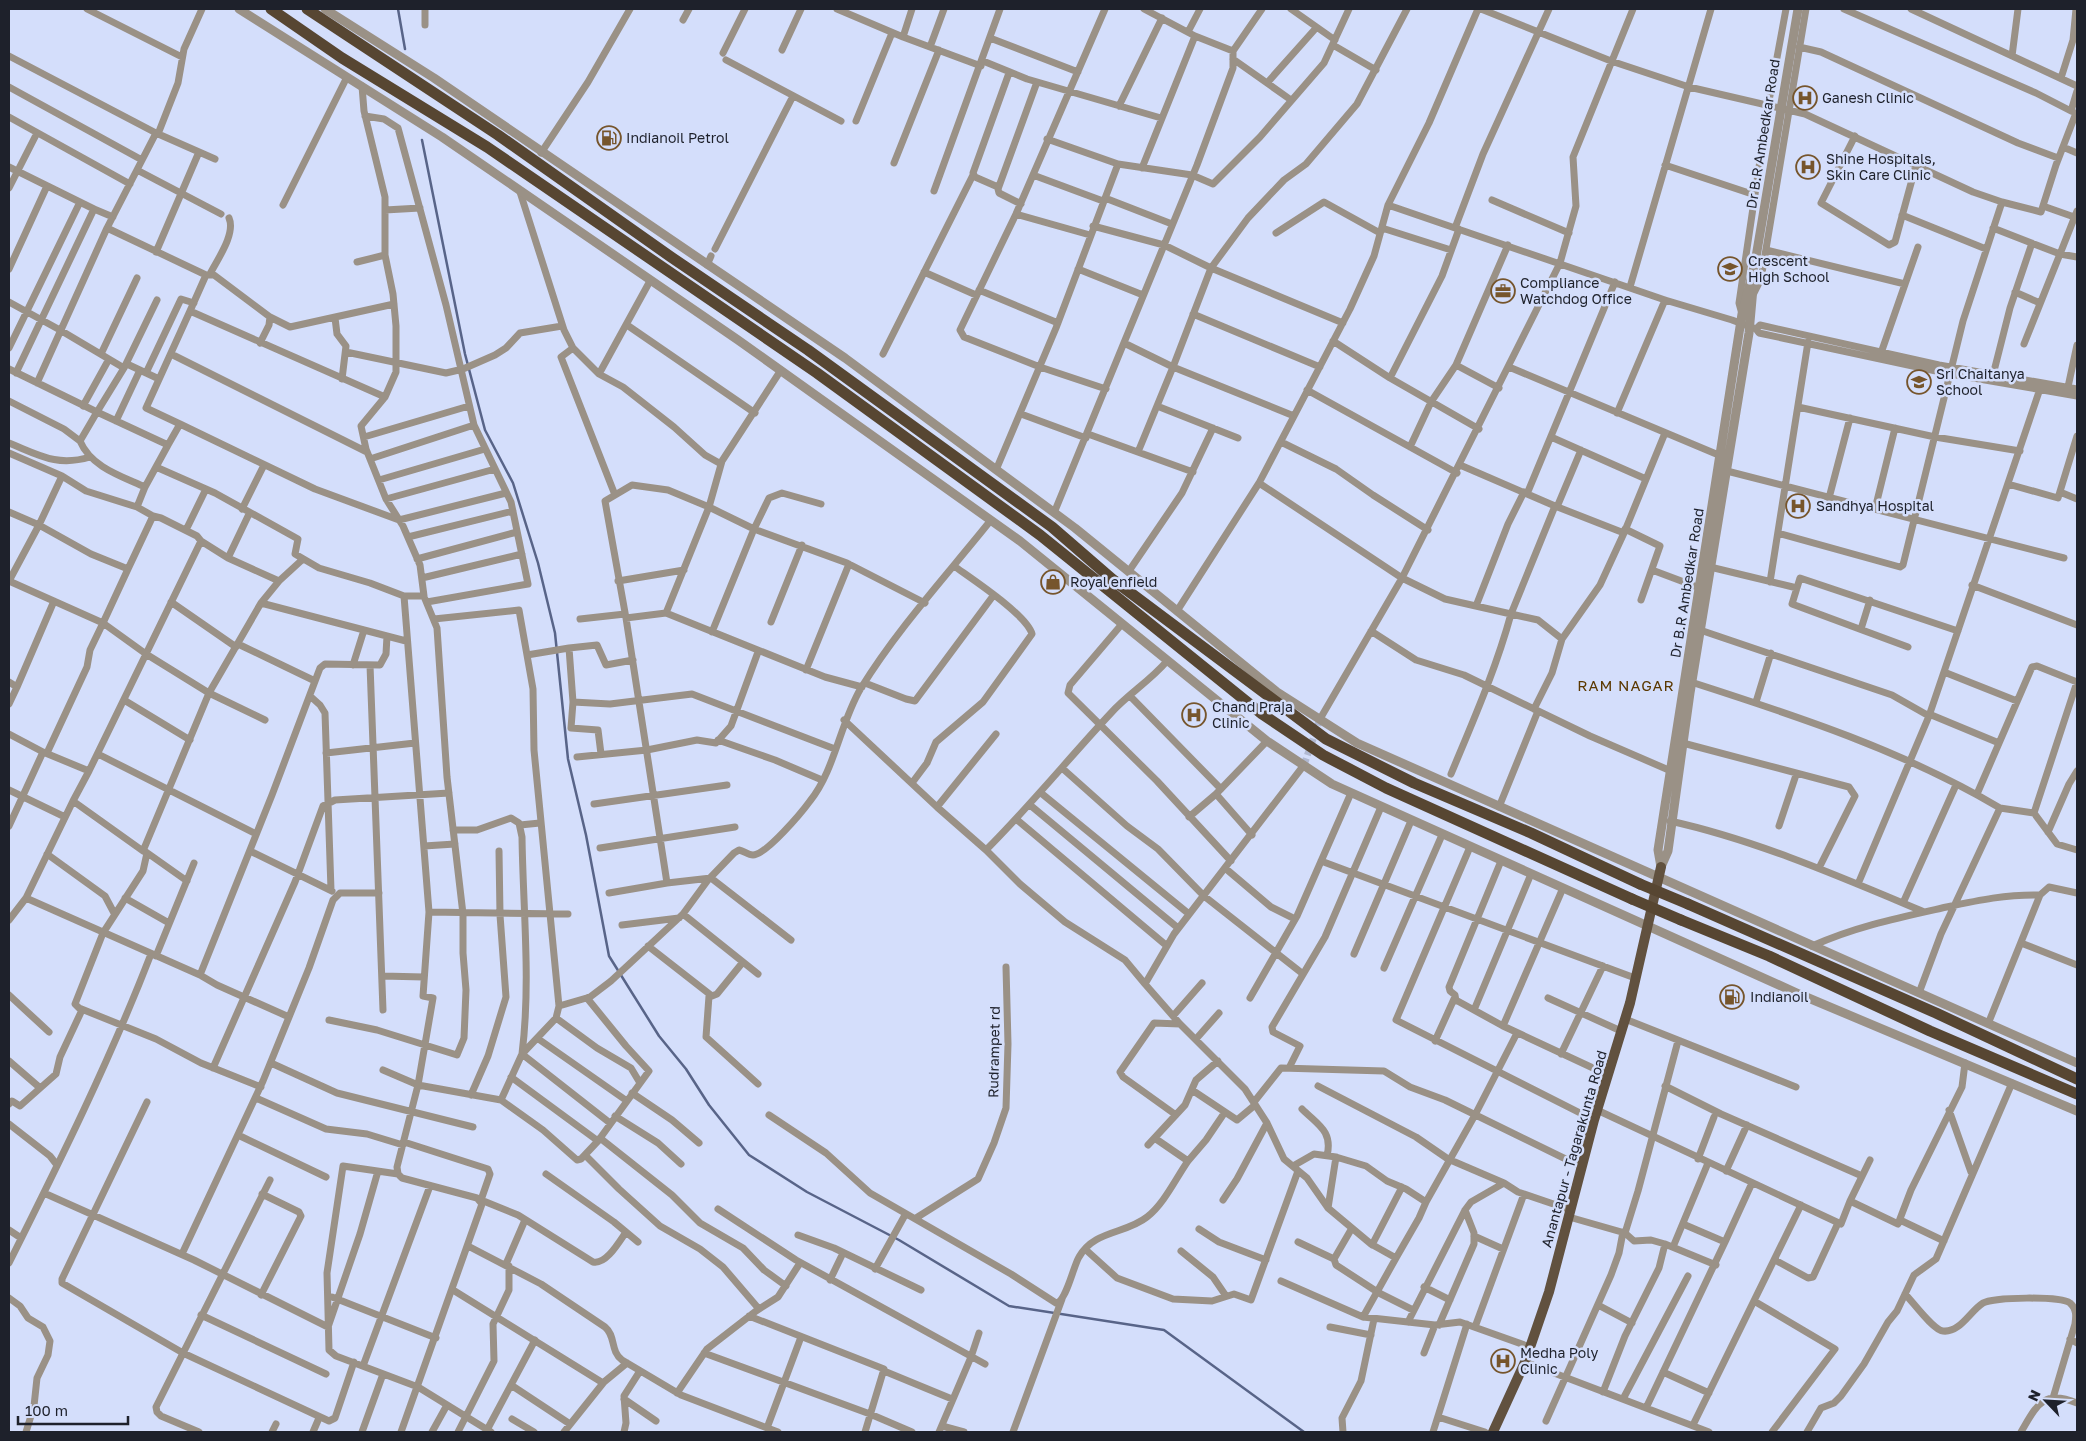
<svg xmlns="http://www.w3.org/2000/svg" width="2086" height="1441" font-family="'Golos Text',sans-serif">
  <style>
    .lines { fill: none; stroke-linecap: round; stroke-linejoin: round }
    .stream { stroke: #586488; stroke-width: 2.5 }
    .minor-tunnel { stroke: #b0b8d1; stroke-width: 7; stroke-dasharray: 7 3.5; stroke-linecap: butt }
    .minor { stroke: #9a9186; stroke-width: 7 }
    .tertiary { stroke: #9a9186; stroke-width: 9 }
    .primary { stroke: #61513f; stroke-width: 10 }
    .trunk { stroke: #574632; stroke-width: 11 }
    .tertiary-bridge { stroke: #9a9186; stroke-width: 9 }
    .trunk-bridge { stroke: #574632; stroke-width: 11 }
    .labels { text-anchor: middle; stroke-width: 5; stroke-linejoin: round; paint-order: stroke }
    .poi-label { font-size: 14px; fill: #1e212b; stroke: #d4defb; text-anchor: start }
    .street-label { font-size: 14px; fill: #1e212b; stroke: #d4defb }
    .neighbourhood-label { font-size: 15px; letter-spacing: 1px; fill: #5b3801; stroke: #d4defb }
  </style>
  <rect width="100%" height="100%" fill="#d4defb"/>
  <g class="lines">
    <path class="stream" d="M398 9 405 49
      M422 140 465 354 485 430 513 483 538 563 555 633 568 759 586 835 609 956 659 1036 686 1069 709 1105 749 1155 807 1192 899 1240 1009 1306 1164 1330 1304 1432"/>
    <path class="minor-tunnel" d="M1304 765 1320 719"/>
    <path class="minor" d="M87 9 182 57
      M425 9V25
      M837 9 903 37 912 9
      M1105 9 1016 214 960 330 964 337 1040 367 1106 389
      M1144 9 1195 36
      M1291 9 1335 40
      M1481 9 1611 61 1689 87 1805 114 1973 192 2002 202
      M1844 9 2036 93 2071 111 2077 91
      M1911 9 2077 86
      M683 20 689 9
      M1188 32 1200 9
      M903 37 981 66
      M990 38 1078 72
      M1333 45 1376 70
      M930 47 944 9
      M1799 47 1821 52 2018 143 2058 158
      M782 50 801 9
      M723 53 745 9
      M9 56 156 133 215 159
      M2012 56 2018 9
      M1233 59 1291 100
      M726 60 841 121
      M983 61 1027 79 1161 118
      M2061 78 2073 40 2076 9
      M1267 83 1316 28
      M9 87 142 160
      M1119 106 1162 18
      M365 116 384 119 398 128 446 305 474 425 511 502 528 584 427 602
      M9 117 130 184
      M856 121 892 33
      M158 134 178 83 184 49 202 9
      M1855 136 1821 203 1889 245 1895 242 1916 165
      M1047 139 1118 164
      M2063 147 2077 153
      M541 153 588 82 630 9
      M894 163 939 50
      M1665 165 1755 195
      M9 167 94 209 16 373
      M1142 168 1195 36 1233 51
      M137 170 221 214
      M1033 175 1103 201
      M998 187 975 177 973 173 1009 73
      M9 188 37 133
      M934 191 1000 9
      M520 192 564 330 573 348 599 374 623 387 674 427 705 455 721 464
      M1105 198 1172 224
      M1492 200 1569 233
      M1021 204 999 193 998 189 1037 82
      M283 205 347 77
      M1388 205 1665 300 1732 320 1756 329 1759 333 1950 374 2077 396
      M2043 206 2077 218
      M94 209 113 217
      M385 210 420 208
      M2077 211 2060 254 2077 257
      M1016 214 1090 235
      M1902 215 1986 249
      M1093 226 1164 245 1211 268 1343 323
      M107 228 206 275 190 311 385 397
      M1382 228 1451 250
      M1455 228 1483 154 1549 9
      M1993 228 2060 254 2024 344
      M1276 233 1324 202 1380 233
      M715 249 793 96
      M1766 250 1905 284
      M156 252 199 152
      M357 262 385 255
      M707 265 711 256
      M9 269 47 186
      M1078 269 1143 295
      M924 272 976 295
      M210 274C217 260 236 234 229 218
      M206 275H214L270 317 269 325 260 343
      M1630 287 1711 9
      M979 290 1058 323
      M2015 292 2040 303
      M1754 293 1761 279 1806 9
      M9 302 60 330 124 368 157 300
      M1193 314 1320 367
      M1742 314 1739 303 1768 106 1786 9
      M270 317 290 327 394 304
      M335 318 337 334 346 346 342 379
      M627 325 755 413
      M1756 329 1760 325 1939 365 2077 389
      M1333 341 1390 378 1479 429
      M1124 343 1173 367 1211 268 1248 218 1284 180 1306 164 1357 104 1407 9
      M9 348 80 202
      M573 348 561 357 615 495
      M346 352 446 373 463 369 495 355 506 348 520 333 562 326
      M1881 353 1918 247
      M101 354 137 278
      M171 354 367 452
      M883 354 973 175
      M127 364 159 379
      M1456 365 1499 388
      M1509 367 1721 456
      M9 369 97 412 124 368
      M146 373 181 299 194 303
      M599 374 650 281
      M1993 375 2010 308 2032 243
      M1390 378 1442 276 1459 229
      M37 383 107 228 156 133
      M2068 387 2077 345
      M1307 390 1457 473
      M9 401 64 429 80 441
      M83 406 109 359
      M1157 406 1238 438
      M1798 407 1935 437 2020 451
      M1617 413 1665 300
      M1021 414 1086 438
      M116 421 140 370
      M180 424 315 489 399 520 506 493
      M1088 434 1193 472
      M364 437 469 406
      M1551 437 1646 479
      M1281 442 1336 469 1373 495 1428 530
      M9 443C39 455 57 467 90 457
      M168 445 145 487C121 476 91 467 80 441L97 412 168 445 180 424 146 408 190 311
      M1410 447 1431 402 1456 365 1508 245
      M1138 452 1173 367 1294 416
      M9 453 62 476
      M370 459 474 425
      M156 467 215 493 298 539 295 554 319 568 370 583 404 596H424L420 565 403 526 386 499 366 449 361 426 385 397 396 372V326L393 294 385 255V197L364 111 362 86
      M996 470 1056 328 1118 164 1192 175 1213 184 1260 137 1324 63 1349 9
      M1723 470 2064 558
      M379 480 485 449
      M1259 483 1402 578 1445 599 1511 614 1555 506 1460 465
      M2008 484 2058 498 2077 436
      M2060 492 2077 499
      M1527 494 1615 282
      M1829 498 1850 418
      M386 499 495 469
      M1555 506 1624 533 1665 433
      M137 507 153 516 128 569 91 554 39 525 62 476 86 491 137 507 145 487
      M1557 507 1581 450
      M242 509 264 465
      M1875 509 1895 428
      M9 512 39 525 9 581 103 623 128 569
      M1054 513 1197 165 1233 68V51L1262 9
      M153 516 161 518 197 536 201 541
      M1625 529 1660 546 1641 600
      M186 530 206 489
      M1778 533 1900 567 1903 565 1963 321 2002 202 2041 212 2056 165 2076 113
      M408 537 513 511
      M228 558 249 514
      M417 559 517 532
      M1710 567 1797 588
      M1652 570 1700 588
      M1129 571 1182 493 1213 428
      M422 578 522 554
      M279 581 303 559
      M618 581 684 570
      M1770 582 1808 342
      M1972 585 2077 625
      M404 596 429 912 423 996 433 998 418 1085 501 1100 522 1054 556 1018 559 1006 590 997 611 981 683 914 708 880 734 853 739 850C744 851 748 855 753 855 766 855 802 812 810 801 835 770 840 723 861 688 898 628 947 575 991 520
      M171 602 236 647
      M261 603 406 641
      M1476 606 1508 524 1524 492
      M1177 611 1259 483 1350 309 1374 256 1388 205 1429 123 1478 9
      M626 618 666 613
      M434 619 519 610 533 689 534 750 559 1006
      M580 619 625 614
      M771 622 802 545
      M1122 624 1070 685 1068 693 1157 781 1231 861
      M1861 629 1870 600
      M1700 630 1892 695 1929 716
      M1371 631 1416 660 1464 675 1590 736 1671 771
      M712 632 754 529 769 498 782 493 821 504
      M1562 639 1600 585 1624 533
      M238 644 315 681
      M1908 647 1792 604 1800 578 1958 631
      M527 655 569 648
      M353 665 364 630
      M370 665 383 1010
      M806 670 849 564
      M1944 672 2017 701
      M9 682 17 687 54 601
      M1691 682C1797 716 1904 751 2000 808
      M865 683 906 699 915 701 993 596
      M862 687 825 677 666 613 709 507 754 529 847 563 925 603
      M310 696 320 705 325 713 331 890
      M1130 696 1221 789
      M124 700 190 740
      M573 702 569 648 597 645 606 665 633 660
      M1756 702 1771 653
      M9 704 17 687
      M1929 714 1999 743
      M1320 719 1402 578 1560 263 1576 206 1573 157 1633 9
      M844 720 937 807 986 850
      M9 734 43 752 89 771 146 654 209 693 261 603 279 581 228 558 201 541 146 654 103 623 90 650 87 667 47 753
      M718 740 775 760 822 780
      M1679 742 1849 787 1855 796 1819 868
      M326 753 415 743
      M98 754 256 834
      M601 754 598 730 571 728 573 702 610 704 692 694 835 749
      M577 757 647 750 697 740 716 743 731 726 758 652
      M1062 768 1127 826 1158 849 1204 896 1303 974
      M89 771 73 801 143 851 209 693 265 720
      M1451 774C1473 721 1496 669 1511 614L1538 620 1562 639 1552 673 1534 709
      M912 783 927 763 936 742 983 702 1032 634C1027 615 972 579 954 566
      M9 790 65 817
      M1041 793 1189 914
      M1977 794 2032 667 2037 666 2077 682
      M73 801 26 898 200 975 272 795 320 668 325 664 380 665 386 654 387 636
      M594 804 727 785
      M1030 805 1178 928
      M937 807 996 734
      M1499 807 1538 711
      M2034 813 2057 844 2077 850
      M1189 817 1216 794
      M1016 819 1167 946
      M1670 821C1756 840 1841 877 1922 911
      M520 825 540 823
      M9 826 43 752
      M1779 826 1796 775
      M453 830H477L511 818 519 823 522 837C523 909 531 982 522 1054L610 1123
      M2048 832 2069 784 2077 771
      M1252 835 1216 794 1267 741
      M424 846 455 844
      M1470 847 1396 1020 1594 1120
      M600 848 735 827
      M250 851 332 891
      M146 852 187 881
      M147 853 143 871 103 933 75 1004 79 1008 156 1039 201 1063 261 1087
      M47 854 105 896 114 913
      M1321 861 1635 978
      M1225 868 1271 907 1295 919
      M667 883 626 618 605 501 632 485 668 490 709 507 722 461 781 370
      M1858 884 1929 716 2042 383
      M609 893 667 883 711 878 791 940
      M125 898 169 923
      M1903 903 1956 785
      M429 912 568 914
      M683 914 758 974
      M9 920 26 898
      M622 925 679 918
      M2021 943 2077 965
      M648 946 712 996 717 994 743 962
      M1812 946C1854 927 1897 918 1942 908 1975 901 2006 894 2040 895L2049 887 2077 893
      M1354 954 1411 821
      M156 956 194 863
      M1384 968 1442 835
      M200 975 217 985 289 1017
      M382 976 424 977
      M1145 984 1125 960 1065 922 1020 884 986 850C1030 806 1069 758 1111 713 1128 694 1150 681 1167 661
      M1919 993 1941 934 2000 808 2034 813 2077 682
      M9 995 49 1032
      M709 996 706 1037 758 1084
      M1250 998 1297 916 1351 793
      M1548 998 1621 1031
      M1456 1001 1455 995 1450 991 1449 987 1501 861
      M1474 1010 1531 874
      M1173 1016 1202 983
      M556 1018 597 1048 631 1068 640 1083
      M1625 1019 1796 1087
      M329 1020 377 1030 457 1055 464 1038 466 990 463 953V914L447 777 437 628 425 599
      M1988 1024 2040 895
      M1503 1026 1563 888
      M537 1038 627 1101
      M1196 1039 1219 1013
      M1435 1041 1454 999 1503 1026 1608 1075
      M1561 1054 1603 966
      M9 1061 39 1087
      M271 1063 337 1093 473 1127
      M213 1068 295 882 323 806 335 800 449 793
      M1289 1068 1300 1046 1273 1032 1272 1027 1325 937 1381 807
      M383 1070 418 1085 397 1167 398 1174 402 1178 477 1198 482 1204 401 1432
      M511 1077 598 1141 649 1071 626 1046 587 998
      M1318 1086 1416 1137 1448 1159 1504 1183
      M1665 1086 1721 1114 1862 1176
      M1192 1090 1237 1120 1255 1105
      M632 1093 672 1120 699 1143
      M471 1095 488 1056 506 997 500 915 499 851
      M256 1098 326 1129 367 1134 403 1145
      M501 1100 543 1130 577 1160 581 1159 598 1141
      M147 1102 62 1279V1283L183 1353 329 1421 335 1418 354 1362
      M1254 1102 1281 1068 1384 1071 1410 1087 1445 1100 1582 1167
      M9 1104 12 1101 20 1106 56 1074 60 1057 82 1010
      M1302 1109C1318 1125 1333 1131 1327 1156
      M1597 1110 1841 1224 1850 1201 1898 1224 1911 1190 1962 1087 1965 1063
      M1949 1110 1971 1172
      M769 1115 826 1153 870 1193 1011 1274 1056 1303C1066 1302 1073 1267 1079 1257 1094 1230 1126 1234 1147 1217 1164 1204 1176 1178 1188 1161
      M1176 1115 1123 1077 1120 1072 1154 1023 1180 1024
      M615 1116 658 1143 681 1164
      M9 1124 50 1156 57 1165
      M238 1135 326 1177
      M600 1138 672 1195 700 1223 743 1248 764 1270 786 1286
      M1156 1139 1188 1161 1206 1140 1225 1112
      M404 1142 488 1169 490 1174 481 1200 518 1215 593 1262C606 1265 619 1242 626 1232
      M1148 1145 1185 1105 1196 1080 1218 1061
      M585 1155 619 1189 660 1226 700 1249 723 1267 759 1309
      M1698 1159 1714 1117
      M1293 1166 1314 1154 1336 1157 1366 1166 1387 1181 1406 1189 1426 1202 1419 1218 1396 1258 1371 1244 1328 1208 1307 1178 1284 1159 1267 1123 1245 1089 1180 1024 1145 984 1174 934 1304 765
      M1726 1171 1747 1125
      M398 1174 343 1166 327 1273 329 1350 336 1356 418 1387 491 1432
      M546 1174 614 1222 638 1242
      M44 1193 194 1260 328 1327 360 1234 378 1171
      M1223 1200 1237 1179 1267 1123
      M1850 1201 1870 1160
      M1426 1202 1475 1115 1517 1033
      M1328 1208 1336 1157
      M718 1209 796 1260 985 1364
      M1569 1217 1625 1233 1634 1241 1651 1240 1665 1244 1716 1265
      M916 1218 978 1179 994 1143 1006 1108 1008 1044 1006 967
      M1900 1220 1944 1241
      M1683 1224 1725 1242 1752 1183
      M1199 1229 1219 1242 1266 1260
      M9 1230 21 1238
      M1625 1233 1638 1191 1678 1041
      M798 1235 834 1248 921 1290
      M1474 1236 1503 1249
      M1298 1242 1334 1259 1352 1228
      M1372 1245 1402 1187
      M468 1246 541 1284 605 1327C616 1336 610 1351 622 1360L681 1395 778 1432
      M1673 1247 1708 1163
      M1085 1249 1117 1278 1173 1299 1212 1301 1234 1294 1251 1300 1298 1171
      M1181 1251 1213 1277 1226 1296
      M182 1254 263 1081 309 968 333 900 340 893H379
      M1334 1259 1336 1265 1379 1293 1413 1310
      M1775 1260 1808 1278 1813 1277 1838 1223
      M9 1263C60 1161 110 1060 151 954
      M506 1264 525 1220
      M875 1269 905 1215
      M830 1280 843 1253
      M1281 1281 1363 1317 1435 1325 1460 1322 1530 1347
      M1424 1287 1450 1300
      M453 1290 603 1383
      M1905 1294C1913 1302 1933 1330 1943 1331 1960 1333 1970 1311 1983 1303 1993 1297 2060 1296 2070 1303 2077 1309 2076 1317 2075 1324L2053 1398
      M261 1295 301 1216 299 1212 262 1194
      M332 1297 436 1338
      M9 1298 20 1306 28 1318 43 1327 50 1341 48 1355 37 1378 34 1406 26 1432
      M1754 1301 1835 1349 1772 1432
      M1598 1305 1632 1323
      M201 1315 326 1374
      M749 1316 884 1369 865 1432
      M1363 1317 1396 1258
      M1408 1322 1465 1210 1471 1202 1504 1183 1518 1192 1571 1210
      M1439 1325 1474 1244V1233L1465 1210
      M1330 1327 1371 1335
      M1475 1327 1524 1194
      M2070 1339 2077 1343
      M704 1353 870 1414 912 1432
      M1424 1353 1435 1325
      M1525 1362 1709 1432
      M363 1366 430 1186
      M884 1371 952 1399
      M1663 1372 1709 1393
      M511 1385 570 1424
      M1603 1392 1625 1336 1659 1268 1665 1244
      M677 1393 707 1349 756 1311 778 1297 800 1263
      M624 1399 656 1421
      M1623 1399 1688 1276
      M1646 1408 1725 1242
      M1438 1417 1485 1432
      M512 1419 534 1432
      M1546 1421 1611 1275 1619 1253 1623 1232
      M1693 1425 1801 1205
      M942 1426 964 1432
      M767 1428 801 1337
      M487 1430 535 1340
      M199 1432 161 1416 157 1412 156 1407 270 1180
      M272 1432 276 1424
      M313 1432 319 1418
      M362 1432 383 1374
      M432 1432 447 1405
      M458 1432 494 1361 493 1324 509 1290V1266
      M564 1432 604 1382 627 1363
      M624 1432 626 1423 624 1396 640 1371
      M939 1432 971 1357 979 1333
      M1013 1432 1062 1299
      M1343 1432 1342 1418 1361 1381 1374 1319
      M1433 1432 1467 1324
      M1807 1432 1821 1408 1834 1403 1841 1396 1864 1364 1888 1322 1897 1311 1914 1275 1936 1259 2012 1083
      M2021 1432C2037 1405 2043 1389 2077 1403"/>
    <path class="tertiary" d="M239 9 442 137 738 340 1020 541 1267 741 1332 784 1799 994 2077 1111
      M325 9 434 78 845 358 1075 528 1277 692 1357 743 2077 1063
      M1661 867 1658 850 1742 314 1755 263
      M1661 867 1668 851 1690 693 1749 333 1753 288"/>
    <path class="primary" d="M1493 1432 1525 1362 1549 1292 1594 1120 1630 1003 1661 867"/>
    <path class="trunk" d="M271 9 342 58 487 147 817 373 1040 535 1262 714 1323 755 1386 788 1632 899
      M307 9 498 135 671 257 808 350 1052 527 1112 579 1326 739 1414 783 1531 833 1640 884
      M1688 904 1936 1013 2077 1079
      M1681 920 1769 956 1930 1031 2077 1094"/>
    <path class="tertiary-bridge" d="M1755 263 1798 9"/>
    <path class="trunk-bridge" d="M1640 884 1688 904
      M1632 899 1681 920"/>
  </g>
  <defs>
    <g id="hospital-ring" transform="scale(1.25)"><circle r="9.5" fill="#d4defb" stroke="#76552c" stroke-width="1.5"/><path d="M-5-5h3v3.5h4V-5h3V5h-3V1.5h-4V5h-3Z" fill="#76552c"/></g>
    <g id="fuel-ring" transform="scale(1.25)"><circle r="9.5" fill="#d4defb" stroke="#76552c" stroke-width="1.5"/><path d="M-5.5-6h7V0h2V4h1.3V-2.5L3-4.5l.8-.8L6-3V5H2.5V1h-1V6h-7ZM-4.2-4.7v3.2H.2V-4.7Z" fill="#76552c"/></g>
    <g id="school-ring" transform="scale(1.25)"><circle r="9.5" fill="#d4defb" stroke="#76552c" stroke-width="1.5"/><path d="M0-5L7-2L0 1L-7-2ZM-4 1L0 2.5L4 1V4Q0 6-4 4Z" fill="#76552c"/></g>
    <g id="office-ring" transform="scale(1.25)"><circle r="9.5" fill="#d4defb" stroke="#76552c" stroke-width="1.5"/><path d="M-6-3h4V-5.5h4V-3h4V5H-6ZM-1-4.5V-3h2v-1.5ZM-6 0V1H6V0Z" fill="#76552c"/></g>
    <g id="shop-ring" transform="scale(1.25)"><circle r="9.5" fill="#d4defb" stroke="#76552c" stroke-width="1.5"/><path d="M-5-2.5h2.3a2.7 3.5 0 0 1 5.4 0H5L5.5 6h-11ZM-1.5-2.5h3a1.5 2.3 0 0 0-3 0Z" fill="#76552c"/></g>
  </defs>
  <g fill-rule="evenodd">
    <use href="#hospital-ring" x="1805" y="98"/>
    <use href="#fuel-ring" x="609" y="138"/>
    <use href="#hospital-ring" x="1808" y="167"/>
    <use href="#school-ring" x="1730" y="269"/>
    <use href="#office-ring" x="1503" y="291"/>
    <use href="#school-ring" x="1919" y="382"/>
    <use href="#hospital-ring" x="1798" y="506"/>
    <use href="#shop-ring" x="1053" y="582"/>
    <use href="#hospital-ring" x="1194" y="715"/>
    <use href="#fuel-ring" x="1732" y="997"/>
    <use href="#hospital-ring" x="1503" y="1361"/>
  </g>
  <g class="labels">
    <g class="poi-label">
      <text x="1822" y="103">Ganesh Clinic</text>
      <text x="626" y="143">Indianoil Petrol</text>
      <text x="1826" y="164">Shine Hospitals,<tspan x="1826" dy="16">Skin Care Clinic</tspan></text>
      <text x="1748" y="266">Crescent<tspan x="1748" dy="16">High School</tspan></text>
      <text x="1520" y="288">Compliance<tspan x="1520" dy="16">Watchdog Office</tspan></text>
      <text x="1936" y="379">Sri Chaitanya<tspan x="1936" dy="16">School</tspan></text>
      <text x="1816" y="511">Sandhya Hospital</text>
      <text x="1070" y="587">Royal enfield</text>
      <text x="1212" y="712">Chand Praja<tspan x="1212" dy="16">Clinic</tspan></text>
      <text x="1750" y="1002">Indianoil</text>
      <text x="1520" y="1358">Medha Poly<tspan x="1520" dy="16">Clinic</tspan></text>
    </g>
    <g class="street-label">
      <text transform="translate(1763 134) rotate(-81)" y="5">Dr B.R Ambedkar Road</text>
      <text transform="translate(1687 583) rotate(-81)" y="5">Dr B.R Ambedkar Road</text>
      <text transform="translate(994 1052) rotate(-89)" y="5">Rudrampet rd</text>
      <text transform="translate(1574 1149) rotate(-74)" y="5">Anantapur - Tagarakunta Road</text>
    </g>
    <g class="neighbourhood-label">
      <text x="1626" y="691">RAM NAGAR</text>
    </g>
  </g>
  <rect width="2086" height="1441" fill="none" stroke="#1e212b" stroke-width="20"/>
  <g transform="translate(2046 1401) rotate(295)" stroke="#d4defb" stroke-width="4" paint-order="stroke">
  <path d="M0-4L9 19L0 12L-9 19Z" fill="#1e212b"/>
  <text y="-8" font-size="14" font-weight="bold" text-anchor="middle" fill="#1e212b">N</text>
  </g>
  <path d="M18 1416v8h110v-8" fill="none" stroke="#1e212b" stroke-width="2.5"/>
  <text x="25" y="1416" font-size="15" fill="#1e212b" stroke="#d4defb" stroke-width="4" paint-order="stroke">100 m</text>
</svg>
